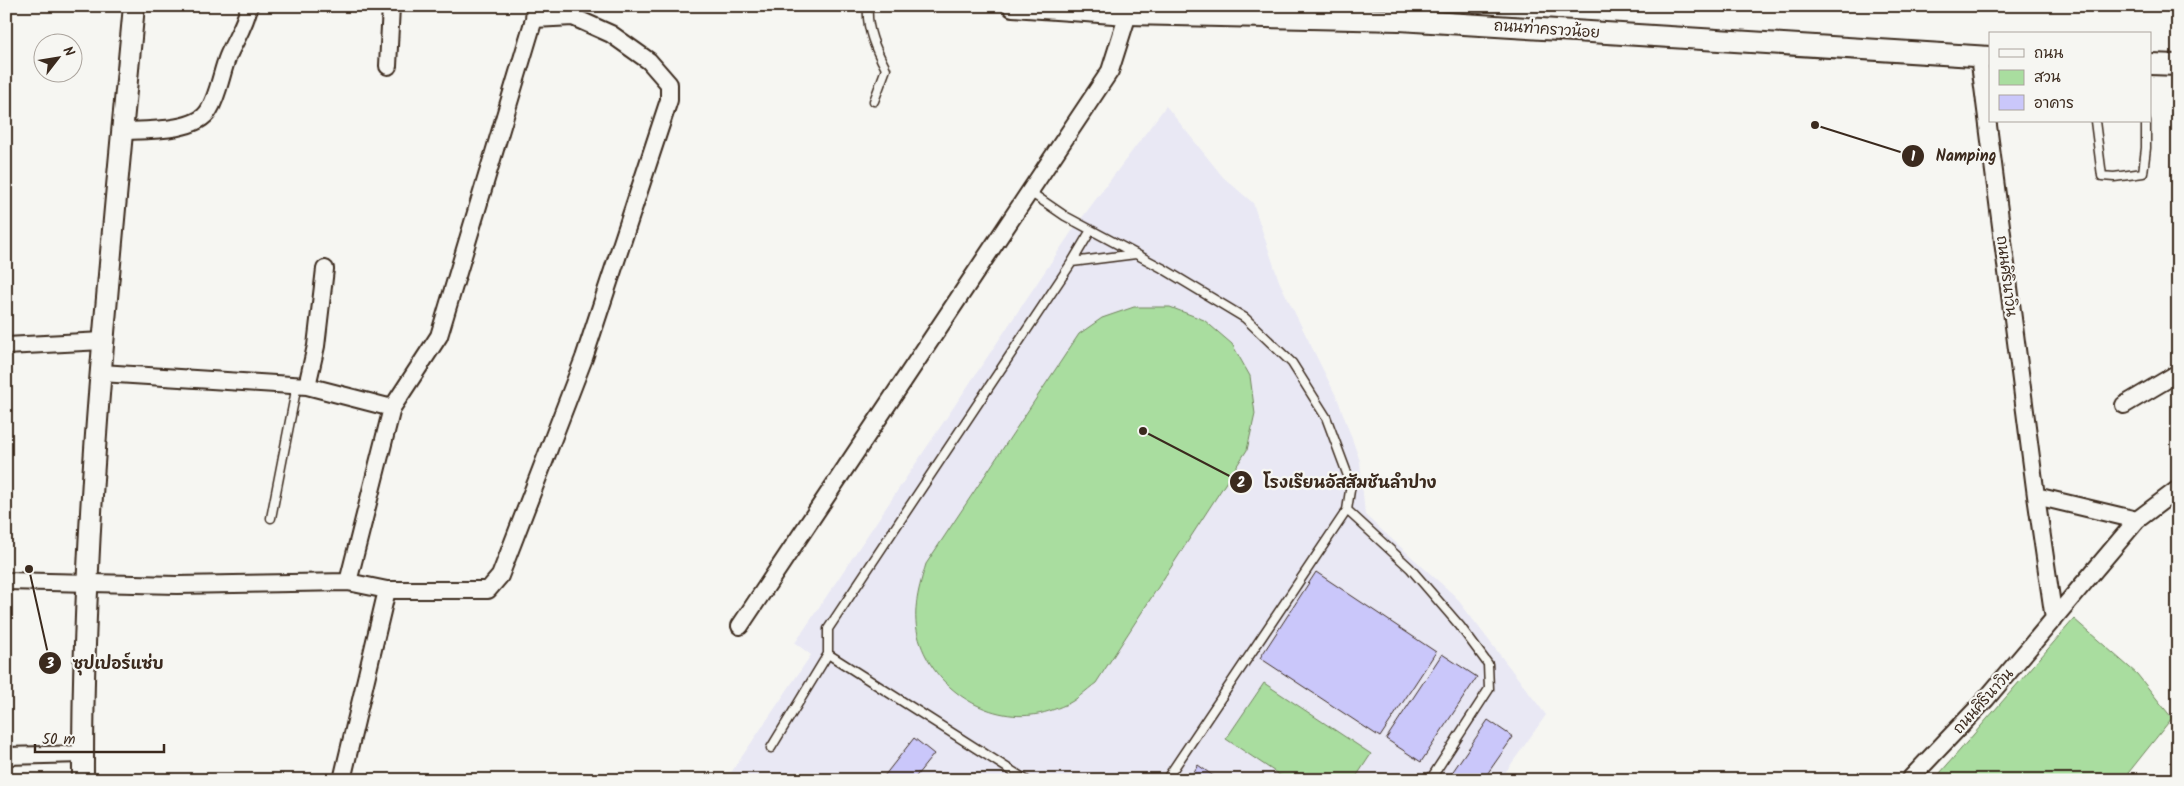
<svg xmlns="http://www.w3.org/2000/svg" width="2184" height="786" font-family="Kalam,'Playpen Sans Thai',sans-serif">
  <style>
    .built { fill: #e9e8f4 }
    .green { fill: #a9dd9f; stroke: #72845e }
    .building { fill: #cac7fa; stroke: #3b2a1e }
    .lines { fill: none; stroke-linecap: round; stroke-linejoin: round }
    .service-casing { stroke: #3b2a1e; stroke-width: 11 }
    .minor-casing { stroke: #3b2a1e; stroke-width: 20 }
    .tertiary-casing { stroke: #3b2a1e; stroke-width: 24 }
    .service { stroke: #f6f6f2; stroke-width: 8 }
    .minor { stroke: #f6f6f2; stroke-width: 16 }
    .tertiary { stroke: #f6f6f2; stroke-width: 20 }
    .labels { text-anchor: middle; stroke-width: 4.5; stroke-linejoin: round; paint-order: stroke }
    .street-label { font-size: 15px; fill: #3b2a1e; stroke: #f6f6f2 }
    .leader { fill: none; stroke: #3b2a1e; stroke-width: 2 }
    .callout-dot { fill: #3b2a1e; stroke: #f6f6f2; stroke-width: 2 }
    .mark-label { font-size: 15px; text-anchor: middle; font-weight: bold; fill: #fff }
    .callout-label { font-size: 16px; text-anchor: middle; font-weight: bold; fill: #3b2a1e; stroke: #f6f6f2; stroke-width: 4.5; stroke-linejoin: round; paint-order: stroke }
  </style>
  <rect width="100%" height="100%" fill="#f6f6f2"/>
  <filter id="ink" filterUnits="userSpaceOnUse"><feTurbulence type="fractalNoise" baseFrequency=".02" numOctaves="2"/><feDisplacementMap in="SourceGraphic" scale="10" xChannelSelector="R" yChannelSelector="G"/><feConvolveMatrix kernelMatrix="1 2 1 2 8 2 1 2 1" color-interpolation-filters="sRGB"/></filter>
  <g filter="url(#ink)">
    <path class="built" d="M1166 106 1223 177 1253 203 1279 281 1338 400 1360 461 1365 515 1455 596 1546 715 1500 780H726L811 655 795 643 1072 231Z"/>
    <path class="green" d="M1134 307H1170L1204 320 1232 344 1250 376 1255 414 1247 450 1096 683C1086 690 1076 701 1065 705 1056 709 1042 714 1032 715 982 721 930 684 918 635 912 610 919 587 926 564L1079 334 1102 318Z
      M2074 619 2137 674 2172 718 2129 772 2132 780H1934Z
      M1264 683 1371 754 1354 780H1287L1226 739Z"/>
    <path class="building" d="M1316 572 1436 652 1380 737 1260 658Z
      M1442 654 1477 677 1421 762 1386 739Z
      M1488 720 1513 737 1483 780H1447Z
      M914 738 934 754 913 780H881Z
      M1198 765 1219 780H1189Z"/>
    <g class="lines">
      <g class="service-casing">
        <path id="service" d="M868 6C866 29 876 50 886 69L874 101
          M2095 121 2102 176 2114 177 2143 173 2146 148V121
          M1030 192 1065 216 1162 268 1245 318 1292 363 1326 417 1351 484 1347 510 1166 780
          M1072 262 1091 230
          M1347 510 1410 568 1460 626 1488 664 1489 689 1430 780
          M271 518 297 385
          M828 654 1026 780
          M771 748 828 654V629L1072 262 1136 254"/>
      </g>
      <g class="minor-casing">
        <path id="minor" d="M1979 56 2036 496 2054 619
          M388 66 391 6
          M123 131C145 130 197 132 209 110 219 94 221 73 228 56 235 40 246 24 249 6
          M6 346 103 341
          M101 373 307 386 392 408
          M307 386 316 346 325 269
          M2124 405 2178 373
          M2036 496 2137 520
          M6 581 177 585 348 582 387 590H488L500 576 584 358 669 100V84L649 61 611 34 573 17 534 19 535 6
          M348 582 392 408 439 336 534 19
          M740 626 1110 71 1128 14
          M6 756 83 754
          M342 780 387 590
          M1909 780 1986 699 2137 520 2178 489"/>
      </g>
      <g class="tertiary-casing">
        <path id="tertiary" d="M1013 6 1128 14 1399 20 1990 57
          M2150 64 2178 65
          M83 780C82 521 110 263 134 6"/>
      </g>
      <use href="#service" class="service"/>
      <use href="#minor" class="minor"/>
      <use href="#tertiary" class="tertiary"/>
    </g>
  </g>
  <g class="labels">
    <g class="street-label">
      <text transform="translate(1547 29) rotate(4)" y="5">ถนนท่าคราวน้อย</text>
      <text transform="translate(2007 276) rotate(83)" y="5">ถนนศิรินาวิน</text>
      <text transform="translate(1983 701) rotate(-48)" y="5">ถนนศิรินาวิน</text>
    </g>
  </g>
  <path class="leader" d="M1815 125L1913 156M1143 431L1241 482M29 569L50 663"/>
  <g class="callout-dot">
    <circle cx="1815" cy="125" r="5"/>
    <circle cx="1143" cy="431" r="5"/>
    <circle cx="29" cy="569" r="5"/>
    <circle cx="1913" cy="156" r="12"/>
    <circle cx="1241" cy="482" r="12"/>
    <circle cx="50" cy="663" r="12"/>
  </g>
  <g class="mark-label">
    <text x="1913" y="161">1</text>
    <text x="1241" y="487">2</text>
    <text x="50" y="668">3</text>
  </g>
  <g class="callout-label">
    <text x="1966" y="161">Namping</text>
    <text x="1350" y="488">โรงเรียนอัสสัมชันลำปาง</text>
    <text x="118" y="669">ซุปเปอร์แซ่บ</text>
  </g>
  <rect width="2184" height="786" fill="none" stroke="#f6f6f2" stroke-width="25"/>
  <rect x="12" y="12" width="2159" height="761" fill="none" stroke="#3b2a1e" stroke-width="2" filter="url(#ink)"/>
  <rect x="1989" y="32" width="162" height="90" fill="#f6f6f2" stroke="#aba49d"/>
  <rect x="1999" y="49" width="25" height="8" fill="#f6f6f2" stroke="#aba49d"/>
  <text x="2034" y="58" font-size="15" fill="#3b2a1e">ถนน</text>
  <rect x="1999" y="70" width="25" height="15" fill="#a9dd9f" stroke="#aba49d"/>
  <text x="2034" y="82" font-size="15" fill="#3b2a1e">สวน</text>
  <rect x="1999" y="95" width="25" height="15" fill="#cac7fa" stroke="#aba49d"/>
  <text x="2034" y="108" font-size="15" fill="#3b2a1e">อาคาร</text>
  <g transform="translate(58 58) rotate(59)"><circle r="24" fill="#f6f6f2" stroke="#aba49d"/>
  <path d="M0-4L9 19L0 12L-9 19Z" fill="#3b2a1e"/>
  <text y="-8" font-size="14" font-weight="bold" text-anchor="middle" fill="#3b2a1e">N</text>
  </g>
  <path d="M35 744v8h129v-8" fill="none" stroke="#3b2a1e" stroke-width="2.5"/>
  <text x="42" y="744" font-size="15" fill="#3b2a1e" stroke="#f6f6f2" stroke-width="4" paint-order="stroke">50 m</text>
</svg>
